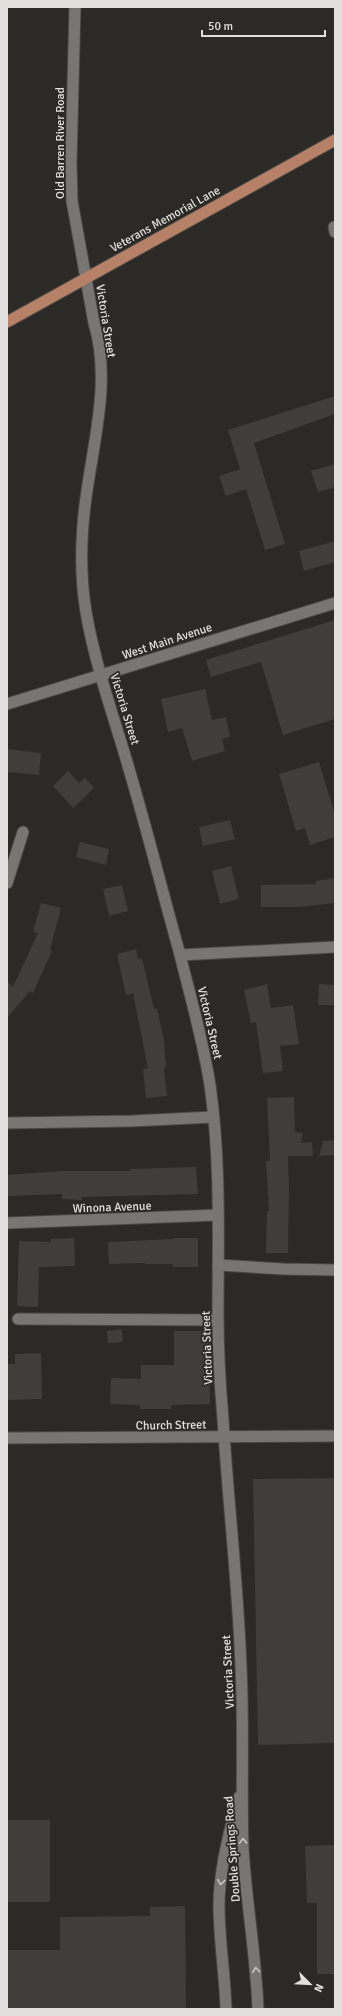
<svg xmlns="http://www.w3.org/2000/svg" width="342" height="2016" font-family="Signika,sans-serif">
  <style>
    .building { fill: #3f3e3a }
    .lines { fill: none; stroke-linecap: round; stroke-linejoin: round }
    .minor-casing { stroke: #494845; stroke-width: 13 }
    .primary-casing { stroke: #494845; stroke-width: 13 }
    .minor { stroke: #787672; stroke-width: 11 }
    .primary { stroke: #b68167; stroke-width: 11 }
    .oneway { stroke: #c7c6c3 }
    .labels { text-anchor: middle; stroke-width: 3.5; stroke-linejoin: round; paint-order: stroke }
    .street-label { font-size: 12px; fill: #e1e0de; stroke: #2b2a26 }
  </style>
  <rect width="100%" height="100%" fill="#2b2a26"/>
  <path class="building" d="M335 396V414L254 443 285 544 265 550 246 489 226 496 219 476 240 469 228 430Z
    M335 464V487L318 492 311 471Z
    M335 541V562L304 571 299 551Z
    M335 620V719L283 735 261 662 211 677 206 660Z
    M205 689 212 720 226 717 230 737 222 739 225 751 192 761 182 728 168 732 161 699Z
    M7 749 41 753 39 775 7 772Z
    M319 762 335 815V837L310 845 305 828 296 831 279 774Z
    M68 771 79 783 85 778 94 788 73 808 53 786Z
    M230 820 235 839 203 846 199 827Z
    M80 842 109 849 106 865 76 857Z
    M231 866 239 899 220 904 212 871Z
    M335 878V903L299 907H261V885L316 884V881Z
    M122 885 128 911 109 916 103 889Z
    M41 903 61 908 50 950 52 951 33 993 30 991 7 1018V981L13 987 38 933 33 932Z
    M136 949 138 959 142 958 154 1009 157 1008 164 1041 166 1068H164L167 1096 146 1098 143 1069 148 1068 133 993 126 995 117 954Z
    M267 984 271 1008 293 1005 299 1044 280 1046 283 1071 263 1073 256 1022 251 1023 244 990Z
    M319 984 335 985V1005H318Z
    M294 1097 295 1132 303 1133 301 1143 312 1142 313 1156H288L289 1190 288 1253H266L267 1211H269L266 1161H270L267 1098Z
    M335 1140V1155L319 1156 323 1141Z
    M196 1167 198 1194 117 1196 82 1197V1200L62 1199V1194L7 1196V1175L62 1171H130V1169Z
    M74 1238 75 1266 39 1267 38 1307 17 1306 19 1241 51 1242V1239Z
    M174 1238H198V1267H173V1264H145V1263L109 1264 108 1242 174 1239Z
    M122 1329 123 1342 108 1343 107 1331Z
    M174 1331H209L210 1404 171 1405V1409H140V1405L110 1404 111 1378 141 1379V1365H174Z
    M41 1353 42 1399 7 1400V1364H15V1354Z
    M335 1478V1743L258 1745 253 1479Z
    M7 1820H50V1902H7Z
    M335 1845V1974H317V1903H307L305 1846Z
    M185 1906 186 2009H7V1950H60V1917L150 1916V1907Z"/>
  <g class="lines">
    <g class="minor-casing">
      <path id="minor" d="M75 7 71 162 72 201 94 323C110 376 96 431 88 484 81 527 79 570 86 612 95 665 114 717 129 769 147 830 162 890 179 951 190 995 203 1040 210 1085 221 1161 218 1239 218 1316 218 1350 220 1385 223 1419 228 1501 238 1584 241 1667 244 1727 241 1787 243 1847 246 1901 256 1955 258 2009
        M334 227 335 232
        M7 704 335 603
        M7 883 23 832
        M180 955 335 947
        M7 1123 132 1121 213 1117
        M7 1223 218 1215
        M218 1265 283 1269 335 1270
        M18 1319 218 1320
        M7 1438 335 1436
        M226 2009C225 1974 219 1940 219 1905 219 1870 229 1831 239 1797"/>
    </g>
    <g class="primary-casing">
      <path id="primary" d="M7 322 335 140"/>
    </g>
    <use href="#minor" class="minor"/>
    <use href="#primary" class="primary"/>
  </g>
  <defs><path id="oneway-chevron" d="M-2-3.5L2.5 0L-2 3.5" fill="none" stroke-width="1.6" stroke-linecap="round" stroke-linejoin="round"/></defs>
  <g class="oneway">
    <use href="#oneway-chevron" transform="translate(243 1841) rotate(-92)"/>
    <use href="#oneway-chevron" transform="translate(221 1882) rotate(97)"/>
    <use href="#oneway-chevron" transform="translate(256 1970) rotate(-95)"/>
  </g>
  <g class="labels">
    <g class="street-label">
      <text transform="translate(60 143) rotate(-90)" y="4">Old Barren River Road</text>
      <text transform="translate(165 219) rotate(-29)" y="4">Veterans Memorial Lane</text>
      <text transform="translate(106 321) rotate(81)" y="4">Victoria Street</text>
      <text transform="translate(167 641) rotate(-18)" y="4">West Main Avenue</text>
      <text transform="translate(125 709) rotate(73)" y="4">Victoria Street</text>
      <text transform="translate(210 1023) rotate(77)" y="4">Victoria Street</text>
      <text transform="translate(112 1207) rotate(-2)" y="4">Winona Avenue</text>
      <text transform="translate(207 1348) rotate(-92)" y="4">Victoria Street</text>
      <text transform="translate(171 1425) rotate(-1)" y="4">Church Street</text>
      <text transform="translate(228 1672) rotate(-93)" y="4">Victoria Street</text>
      <text transform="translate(232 1849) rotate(-94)" y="4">Double Springs Road</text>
    </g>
  </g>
  <rect width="342" height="2016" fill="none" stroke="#e1e0de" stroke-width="16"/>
  <g transform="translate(310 1984) rotate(114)" stroke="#2b2a26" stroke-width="3" paint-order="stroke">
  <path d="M0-3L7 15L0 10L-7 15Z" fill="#e1e0de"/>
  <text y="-6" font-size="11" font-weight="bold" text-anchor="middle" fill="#e1e0de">N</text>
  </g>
  <path d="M202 30v6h123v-6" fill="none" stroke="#e1e0de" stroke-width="2"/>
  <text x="208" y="30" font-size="12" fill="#e1e0de" stroke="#2b2a26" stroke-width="3" paint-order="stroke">50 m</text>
</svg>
